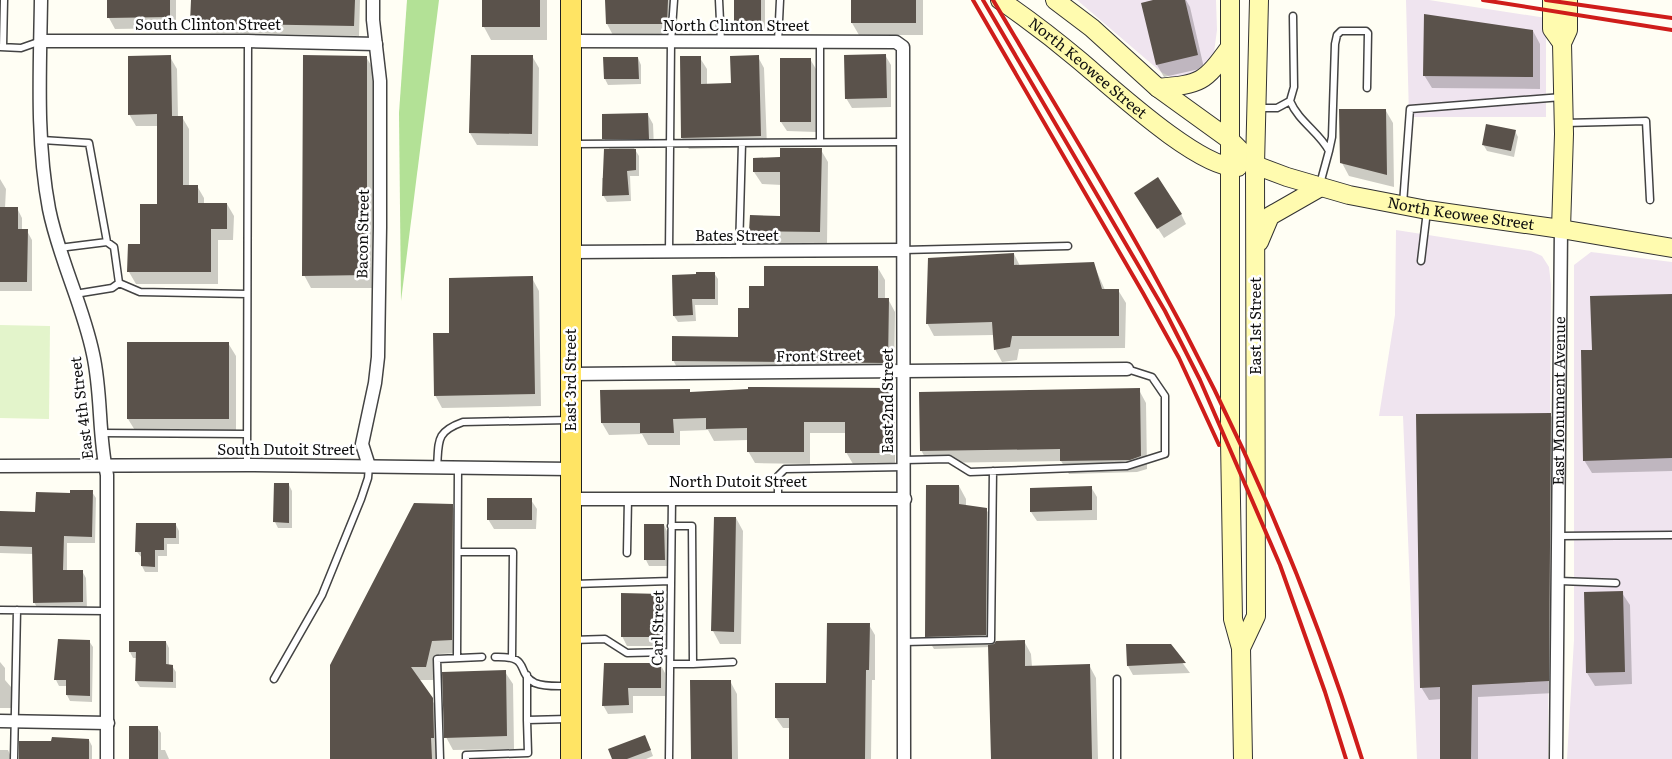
<svg xmlns="http://www.w3.org/2000/svg" width="1672" height="759" font-family="Literata,serif">
  <style>
    .industrial { fill: #efe4ef }
    .forest { fill: #b3e196 }
    .pitch { fill: #e3f4cb }
    .shadow { fill: #0003 }
    .building { fill: #5a524b }
    .lines { fill: none; stroke-linecap: round; stroke-linejoin: round }
    .service-casing { stroke: #434343; stroke-width: 9 }
    .minor-casing { stroke: #434343; stroke-width: 15 }
    .secondary-casing { stroke: #323232; stroke-width: 20 }
    .primary-casing { stroke: #212121; stroke-width: 22 }
    .service { stroke: #fff; stroke-width: 6 }
    .minor { stroke: #fff; stroke-width: 12 }
    .secondary { stroke: #fffbaf; stroke-width: 18 }
    .primary { stroke: #ffe464; stroke-width: 20 }
    .rail { stroke: #cf1d1a; stroke-width: 4 }
    .labels { text-anchor: middle; stroke-width: 5; stroke-linejoin: round; paint-order: stroke }
    .street-label { font-size: 15px; fill: #101010; stroke: #fff }
  </style>
  <rect width="100%" height="100%" fill="#fffef4"/>
  <path class="industrial" d="M1077 0H1216L1217 30 1213 60 1189 78 1171 77 1161 72Z
    M1406 0H1429L1546 18V117H1409Z
    M1396 230 1531 251 1542 256 1549 267 1551 285 1548 759H1417L1403 416H1379L1395 315Z
    M1591 252 1672 262V759H1567L1574 640V265Z"/>
  <path class="forest" d="M407 0H439L401 301 399 113Z"/>
  <path class="pitch" d="M0 325 50 326 49 419 0 418Z"/>
  <path class="shadow" d="M108 0H176V28L115 29 109 18Z
    M192 0H360L359 36 197 32 191 23Z
    M484 0H547V40H491L484 27Z
    M607 0H674V36L614 37 607 24Z
    M735 0H765V32H740L735 22Z
    M852 0H923V35H859L852 23Z
    M1158 0H1186L1190 7 1204 68 1164 77 1157 65Z
    M1533 31 1540 44V89L1432 88 1424 75Z
    M885 55 891 65V107L852 108 846 98Z
    M472 56H532L539 68 538 146 477 145 470 133Z
    M170 57 177 69 178 117H182L189 129V186H197L204 198V204H227L234 216 233 240H218V284H136L129 272 158 205V126H136L129 114Z
    M366 57 374 70V288H311L304 275Z
    M758 57 764 68 767 147 689 149 682 138V58H700L707 69V85H732Z
    M638 58 641 65V84L608 85 605 79Z
    M810 59 816 69V132L787 131 781 122Z
    M1386 111 1393 123 1394 187 1349 176 1342 163Z
    M648 115 653 124 654 148H634L639 156V176H630L631 201 607 202 603 195 602 178H605L610 150 604 138Z
    M1515 131 1518 137 1514 157 1487 151 1483 144Z
    M821 150 828 162 827 244H758L751 231 781 217 782 185 762 184 754 172 781 159Z
    M0 179 6 189 5 208H17L22 218V231H27L32 240V291H0Z
    M1141 202 1181 214 1186 224 1164 238Z
    M1014 254 1020 266 1093 263 1105 290H1118L1126 303 1125 348 1019 349 1017 360 1002 362 995 349 994 335 934 336 927 323Z
    M878 268 885 280V299H888L895 312 894 375 680 373 673 360 739 338 750 309 765 288Z
    M714 273 718 279V305H695L696 321 678 322 674 316Z
    M532 278 539 291 541 406 442 408 435 395 451 334Z
    M1672 297V471L1592 473 1584 460 1593 351Z
    M228 343 236 356V432H136L128 419Z
    M888 389 895 401V464H853L846 452V433H810V464L755 463 748 451V440L714 441 708 430 680 431V445H648L642 434 609 435 602 423 690 393Z
    M1139 390 1146 403 1147 469 1137 472 1069 474 1061 461 928 463 921 450Z
    M1550 414 1558 427 1555 693 1478 697V759H1441L1442 699 1429 700 1421 687Z
    M275 485H289L292 491V528H278L275 522Z
    M959 486 966 499V506L986 509 994 522 993 649 1024 641 1031 654 1032 667 1089 665 1096 678 1098 759H992L990 647 934 649 926 636Z
    M1091 487 1097 497V520L1037 521 1031 512Z
    M92 492 96 498 95 543H67V571H82L86 578 87 609H38L34 602 33 554 0 553V513L36 514 71 495Z
    M531 500 537 509 536 529H494L488 519Z
    M452 505 459 518V653L439 654 433 680H418L440 712 439 759H331Z
    M736 518 743 531 741 644H720L713 631Z
    M176 525 179 531V544H167V556H158V572H145L142 566V558L137 552Z
    M664 525 667 531 668 566H649L646 560Z
    M1622 593 1630 605 1632 684 1595 686 1587 673Z
    M662 595 667 605V646H627L622 636Z
    M869 625 875 635V680H872L871 759H790V728H783L776 718 828 684Z
    M89 641 93 647 92 702 70 701 67 695V686H59L56 680Z
    M130 642H166L169 648V666H172L176 672V688L140 687 136 681 137 658H133L130 652Z
    M1170 646 1190 673 1133 675 1128 666Z
    M0 662 5 668V680L11 687V708H0Z
    M660 664 665 673V696H633V713L608 714 603 705Z
    M505 672 513 684 514 749 453 750 446 737Z
    M730 681 737 694 738 759H692Z
    M157 727 161 733V750H165L169 759H129Z
    M89 740 92 746V759H20Z
    M648 743 653 756 646 759H613Z
    M0 750H8L12 759H0Z"/>
  <path class="building" d="M107 0H170V17L107 18Z
    M191 0H355L354 26 190 23Z
    M482 0H540V27H482Z
    M605 0H668L667 24H606Z
    M734 0H761V23H734Z
    M851 0H916V23H851Z
    M1153 0H1185L1198 55 1156 65 1141 3Z
    M1424 14 1533 30V77L1423 76Z
    M886 54 887 98 845 99 844 55Z
    M171 55 172 116H183V185H198V203H227V229H211V272H127L128 244H140V204H157V114L128 115V56Z
    M303 55 367 56V275L302 276Z
    M471 55H533L532 134 469 133Z
    M759 55 761 136 681 138 680 56H701V84L731 83 730 56Z
    M603 57H638L639 79H604Z
    M780 58H811V122H780Z
    M1339 109H1386L1387 175 1340 163Z
    M648 113 649 139H602V114Z
    M1486 124 1516 130 1511 151 1482 145Z
    M780 148H822L820 232 749 231 750 215 780 216V172H753V158L780 157Z
    M604 149H636V170L627 171 629 195 602 196Z
    M1158 177 1182 214 1157 229 1134 193Z
    M0 207H18V229H28L27 282H0Z
    M1014 253V265L1094 262 1102 289H1119V336H1012L1010 347 994 350 992 322 926 324 928 258Z
    M764 266H878V298H889L888 363 672 361V336L738 337V308H749V286H764Z
    M696 272H715V299H692L693 315 673 316 672 275 696 274Z
    M533 276 535 394 434 396 433 333H449V278Z
    M1672 294V458L1583 461 1581 350H1592L1590 296Z
    M127 342H229V419H127Z
    M748 387 889 388V453H845V422H804V452H747V428L706 429V418L673 419 674 433H640V423H601L600 390 690 389V392L748 389Z
    M1140 388 1141 456 1130 460 1060 461V449L920 451 919 392Z
    M1551 413 1549 681 1472 685 1471 759H1440V687L1420 688 1416 414Z
    M274 483H289V523L273 522Z
    M926 485H959V504L987 508 986 635 925 637Z
    M1092 486V510L1030 512V488Z
    M70 490H93L92 537 64 536 63 570H83V602L33 603 32 547 0 546V511L35 512 36 492 70 493Z
    M487 498H532V520H487Z
    M414 503 453 504 452 640 432 641 426 667H411L433 698 434 738H431L432 759H330V665Z
    M714 517H736L734 632 711 631Z
    M136 523H176V538H164V550H155V567L141 566V552H135Z
    M644 524H664L665 560H644Z
    M1623 591 1625 672 1586 673 1584 592Z
    M621 593 662 594V637H621Z
    M827 623H870L869 670H866L865 759H789V718H775V683H826Z
    M58 639 90 640V696L66 695V680H54Z
    M1025 640V666L1090 664 1092 759H991L988 645 994 644 996 641Z
    M129 641H166V664L173 665V682L135 681 136 652H129Z
    M1126 644H1171L1186 663 1127 666Z
    M604 663H661V688H628L629 705 602 706Z
    M506 670 507 736 444 738 442 672Z
    M690 680H731L732 759H691Z
    M129 726H158V759H129Z
    M645 735 651 750 627 759H612L608 749Z
    M52 737 89 739V759H19V741H51Z"/>
  <g class="lines">
    <g class="service-casing">
      <path id="service" d="M719 0 721 42
        M778 42 780 0
        M820 42V142
        M0 47 21 48 41 41
        M3 47 4 0
        M1290 101C1299 122 1319 132 1329 151L1320 184
        M1258 108H1277L1290 101 1294 87 1293 16
        M1565 123 1646 121 1650 200
        M42 140 89 143 107 242
        M574 144 903 142
        M1329 151 1332 137 1335 44 1337 35 1341 31H1366L1368 33 1367 88
        M1403 204 1410 109 1562 97
        M59 248 107 242 114 247 119 283 112 288 75 294
        M903 250 1068 246
        M739 251 742 143
        M669 252 671 42 674 0
        M1421 261 1427 211
        M119 283 140 292 247 294
        M101 433 247 434
        M905 460 949 459 970 472 1127 466 1165 454V396L1152 377 1127 369
        M247 465 248 41
        M437 468C439 441 435 432 463 422L569 420
        M778 499V476L785 469 905 467
        M1560 536 1672 535
        M458 552H513L512 657
        M627 553 628 498
        M1559 581 1616 583
        M574 584 671 581
        M0 610 106 611
        M572 640 605 639 627 653 670 652
        M904 642 991 640 993 471
        M495 657C533 656 514 672 535 683 545 687 557 686 567 686
        M457 658 458 468
        M670 664H693L692 526H671
        M693 664 733 662
        M527 675V720
        M274 679 322 595 361 499 368 478 369 466
        M1117 679V759
        M14 759 17 610
        M440 759 437 659 482 657
        M466 759V755L528 753 527 720 568 719
        M669 759 672 498"/>
    </g>
    <g class="minor-casing">
      <g id="minor">
        <path d="M41 0C40 70 36 140 49 209 59 259 83 305 93 354 102 394 98 435 107 475V759"/>
        <path d="M41 41H248L376 44"/>
        <path d="M571 41 896 42 903 47 904 759"/>
        <path d="M571 252 903 250"/>
        <path d="M571 374 1127 369"/>
        <path d="M0 466 247 465 571 469"/>
        <path d="M369 466 362 444 375 383 378 357 380 227V81L373 20V0"/>
        <path d="M571 499H905"/>
        <path d="M0 721 108 723"/>
        <path id="s1" d="M1556 759 1561 229"/>
      </g>
    </g>
    <g class="secondary-casing">
      <g id="secondary">
        <path id="s2" d="M1000 0C1028 19 1054 39 1079 60 1109 85 1201 171 1238 167"/>
        <path id="s3" d="M1055 0 1092 28 1158 88 1230 140 1255 165 1287 177 1349 195 1427 210 1561 229 1672 248"/>
        <path d="M1230 0V441L1233 619 1241 648 1243 759"/>
        <path d="M1552 0V29L1562 43"/>
        <path d="M1158 88C1201 84 1204 83 1230 47"/>
        <path d="M1561 229 1564 134 1562 43 1568 30V0"/>
        <path d="M1259 242 1270 216 1319 188"/>
        <path d="M1241 648 1256 616 1255 165 1259 0"/>
      </g>
    </g>
    <g class="primary-casing">
      <path id="primary" d="M571 0V759"/>
    </g>
    <use href="#service" class="service"/>
    <use href="#minor" class="minor"/>
    <use href="#secondary" class="secondary"/>
    <use href="#primary" class="primary"/>
    <path class="rail" d="M973 0 1143 293 1179 358 1219 445
      M983 0 1165 311 1200 380 1280 565 1325 692 1346 759
      M993 0C1046 90 1102 180 1152 271 1238 425 1310 591 1362 759
      M1483 0 1672 30
      M1546 0 1672 18"/>
  </g>
  <g class="labels">
    <g class="street-label">
      <text x="208" y="30">South Clinton Street</text>
      <text x="736" y="31">North Clinton Street</text>
      <text dy="5" stroke="none"><textPath href="#s2" startOffset="111">North Keowee Street</textPath></text>
      <text dy="5" stroke="none"><textPath href="#s3" startOffset="472">North Keowee Street</textPath></text>
      <text transform="translate(363 234) rotate(-89)" y="5">Bacon Street</text>
      <text x="737" y="241">Bates Street</text>
      <text transform="translate(1256 326) rotate(-90)" y="5">East 1st Street</text>
      <text transform="translate(819 356) rotate(-1)" y="5">Front Street</text>
      <text transform="translate(571 380) rotate(-90)" y="5">East 3rd Street</text>
      <text transform="translate(888 401) rotate(-90)" y="5">East 2nd Street</text>
      <text dy="5" stroke="none"><textPath href="#s1" startOffset="358">East Monument Avenue</textPath></text>
      <text transform="translate(82 408) rotate(-97)" y="5">East 4th Street</text>
      <text x="286" y="455">South Dutoit Street</text>
      <text x="738" y="487">North Dutoit Street</text>
      <text transform="translate(658 628) rotate(-89)" y="5">Carl Street</text>
    </g>
  </g>
</svg>
